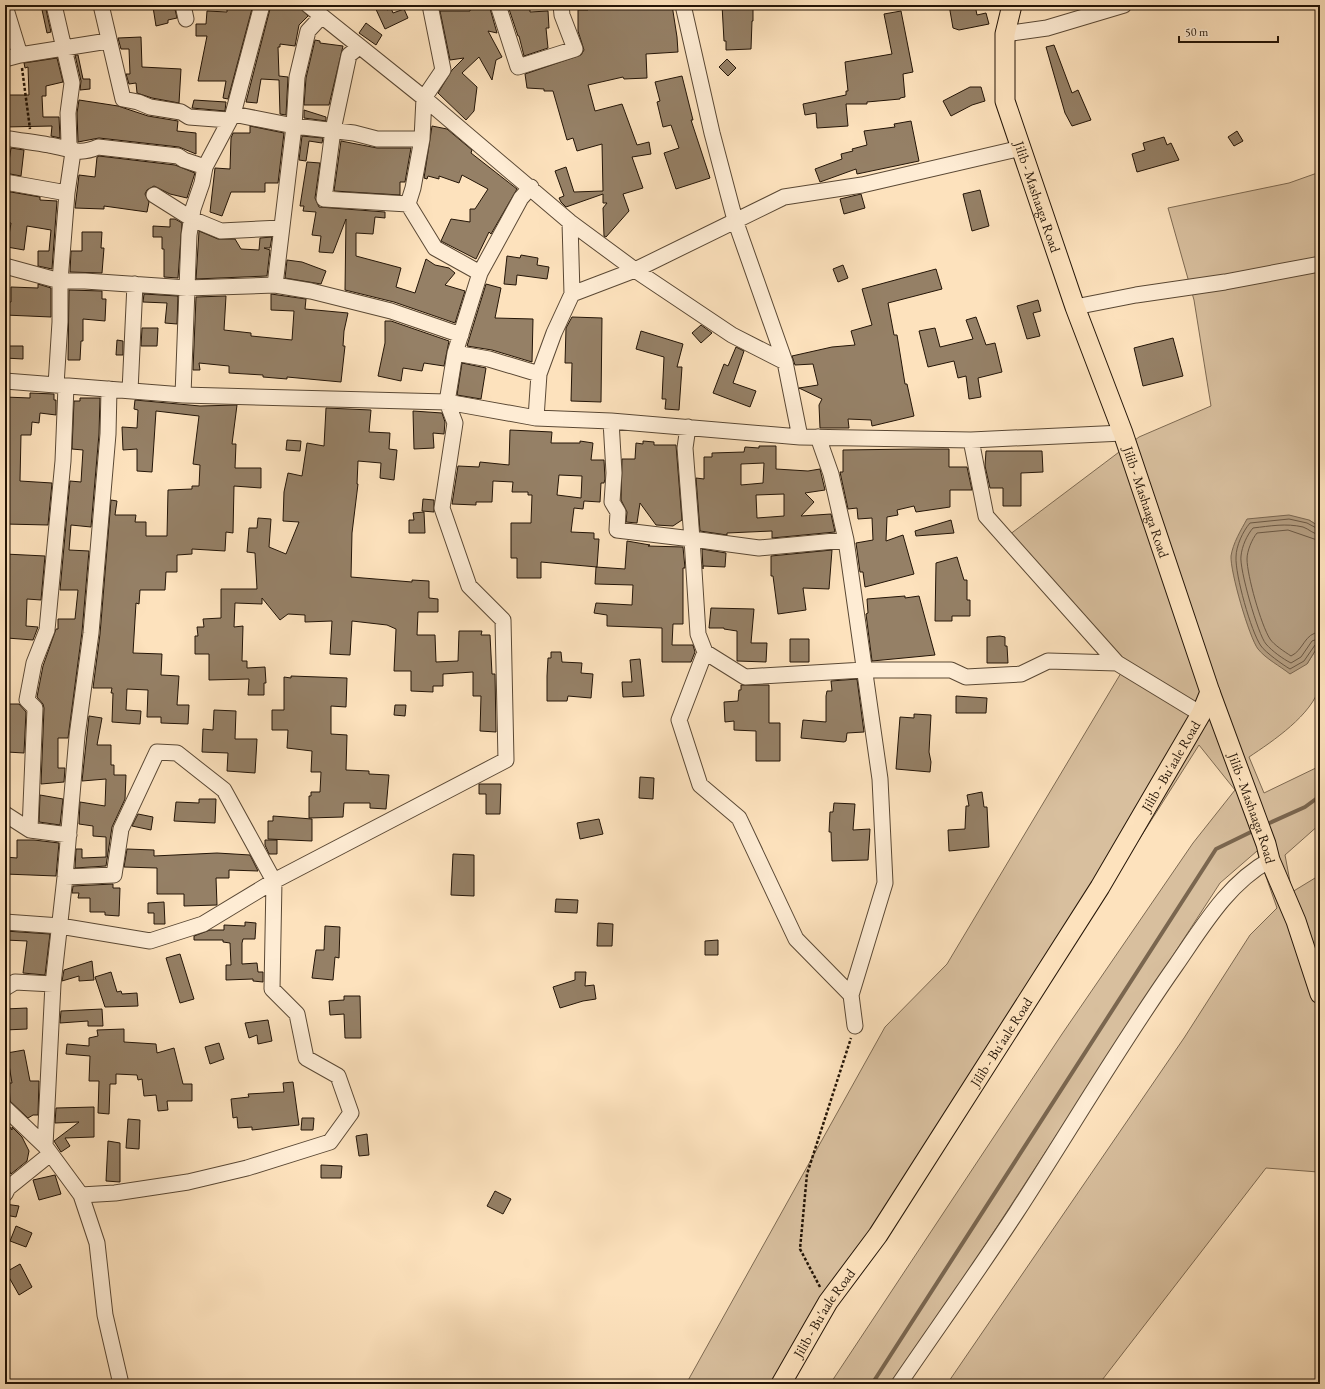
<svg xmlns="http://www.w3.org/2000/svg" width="1325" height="1389" font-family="'EB Garamond',serif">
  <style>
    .green { fill: #d8bf9e; stroke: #7e6a52 }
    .water { fill: #b39c7f; stroke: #7a664f }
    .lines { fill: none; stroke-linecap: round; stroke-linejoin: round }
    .shore { stroke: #6c5843; stroke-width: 1 }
    .stream { stroke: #7a664f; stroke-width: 4 }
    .building { fill: #958066; stroke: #241507; fill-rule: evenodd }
    .minor-casing { stroke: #5a4834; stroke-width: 17 }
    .major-casing { stroke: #241507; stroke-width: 21 }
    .path { stroke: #241507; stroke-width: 2.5; stroke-dasharray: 3 2; stroke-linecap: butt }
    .minor { stroke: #feecd4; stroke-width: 15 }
    .major { stroke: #fde2bd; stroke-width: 19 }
    .labels { text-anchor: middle; stroke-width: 4; stroke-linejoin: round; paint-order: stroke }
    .street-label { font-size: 14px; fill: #241507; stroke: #feecd4 }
  </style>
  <rect width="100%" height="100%" fill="#fde2bd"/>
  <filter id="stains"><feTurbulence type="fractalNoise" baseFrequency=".005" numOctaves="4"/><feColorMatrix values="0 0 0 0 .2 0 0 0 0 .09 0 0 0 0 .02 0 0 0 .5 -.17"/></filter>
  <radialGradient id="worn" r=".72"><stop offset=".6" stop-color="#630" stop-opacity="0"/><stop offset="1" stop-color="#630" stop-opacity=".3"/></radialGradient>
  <path class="green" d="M1320 172V527L1309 520 1307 664 1320 643C1320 656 1323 674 1320 686 1312 715 1273 741 1249 757L1264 793 1320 766V824L1285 855 1292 892 1320 875V1178L1318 1172 1266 1168 1099 1384H947L1184 1038 1250 935 1277 908 1257 851 1220 883 895 1384H830L1062 1034 1193 843 1235 790 1199 745 1017 1032 780 1384H686L885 1027 947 964 1121 673 1005 538 1139 437 1211 406 1194 300 1168 208 1289 183Z"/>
  <path class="water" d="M1289 515 1309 520 1320 527V643L1307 664 1290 674C1280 666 1266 659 1258 649 1249 637 1230 571 1231 556 1233 543 1241 530 1247 519Z"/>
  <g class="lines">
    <path class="shore" d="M1320 530 1307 523 1289 519 1250 523C1243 531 1236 546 1236 557 1235 574 1251 632 1261 646 1265 652 1283 665 1290 669L1304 661 1315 645 1320 643
      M1320 535C1313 534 1309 529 1303 527 1286 523 1270 526 1253 528 1247 535 1242 546 1241 556 1239 568 1258 635 1266 644 1272 651 1283 659 1291 663L1301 657 1312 641 1320 638
      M1320 541 1288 530 1257 533C1252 539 1247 551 1247 559 1247 575 1261 625 1270 639 1274 645 1285 652 1291 656 1304 650 1304 633 1320 632"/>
    <path class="stream" d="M1265 825 1305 807 1320 796
      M872 1384 1216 849 1255 830"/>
  </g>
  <path class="building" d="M41 5H45L51 32 47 33Z
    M174 5 177 18 168 20V23L156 26 153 7Z
    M227 5H253L228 99 223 98 226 81H198L207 36H196V24H206L207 11 227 12Z
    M271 5H297L308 16 299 25 295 46 280 44V47H278L279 76 288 77 286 115 280 114 279 80 261 79 257 103 246 102Z
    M374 5H385L387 10 391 8 393 13 404 9 408 18 385 29Z
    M471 5H489L497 33 488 31 502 57 496 60 492 80 479 57 462 73 477 87 474 111 466 120 438 93 452 70 464 58 450 60 440 11H470Z
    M530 5V12L548 11 549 28H546L548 48 524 56 519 36H518L508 6Z
    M588 5H672L677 37 678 52 646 54 647 78 624 79 623 77 588 85 595 111 622 104 637 145 649 142 651 154 632 157 643 188 623 194 629 211 606 237 604 236 603 208 607 203H603V194L566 207 561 202 559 198 564 196 555 171 566 167 574 192 603 191 602 144 577 151 573 138 567 140 553 91H544V89L527 88 525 74 581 55 584 50 578 31V10H588Z
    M722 5H753V21H752L751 49 726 50V41H724Z
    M949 5H959L960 9 975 5 977 15 986 13 989 24 959 30 953 28Z
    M901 11 913 72 903 74 905 97 900 98V99L867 102V104H846L848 126 817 128 816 113 805 115 803 104 846 95V91H848L845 62 892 54 884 14Z
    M366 23 382 35 376 45 359 33Z
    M141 37 142 67 181 69 179 103 152 98 137 93 136 83 129 84 126 74H130L129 49H121L118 38Z
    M315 40 320 41V43L343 46 329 105H304L306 78Z
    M1054 45 1072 93 1078 90 1091 120 1072 126 1065 113 1046 47Z
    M75 55H78L83 79H90V89L80 90 81 81Z
    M57 58 63 82 46 86V96H42L43 117H59L60 138 51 136 52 126 5 127V95H29L28 67 25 68 24 63Z
    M727 59 736 68 728 76 719 67Z
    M682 76 693 120H691L710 178 676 189 664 153 679 148 671 125 663 127 657 102 660 101 655 82Z
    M970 87H981L985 101 972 105 951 116 943 101Z
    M79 100 118 106 148 116 178 121 177 131 196 133V154L179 147 99 138 78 142 77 113Z
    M194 100 226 102 225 111 192 108Z
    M304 110 326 117V121L304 118Z
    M911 121 919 161 857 174 856 169 820 182 815 169 842 159 841 154 853 151 852 149 867 145 864 131 895 127 894 124Z
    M250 126 284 133 278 183H265V192H231L222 216 210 212 215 168 230 169 231 138 233 133H250Z
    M432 126 447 129 472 150 471 153 517 189 491 234 489 232 476 259 441 241 451 219 470 222V209H475L488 189 462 175 459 183 439 176V179L428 176 427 179 424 178Z
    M1237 131 1243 141 1234 146 1228 137Z
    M302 136 323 138 322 143 309 141 306 161 299 160Z
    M1164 137 1167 145 1171 143 1179 160 1137 172 1132 154 1145 150 1143 143Z
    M341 141 377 148H411L405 182H400V195L334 191Z
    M11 148 24 150 21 176 5 173V168H8Z
    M99 156 175 165 195 173 187 198 170 194 154 186 147 190 145 194 149 202 147 212 104 206V209L75 208 79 175 95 177 97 157Z
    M307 162 320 163 315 198 319 207 385 212V218L375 217 373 234 356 233V256L401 268 396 287 415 293 426 259 435 265 449 268 455 273 445 285 465 291 455 323 394 302 345 290 346 219 333 253 319 252 321 236 312 235 316 212 303 211 304 206H300Z
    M980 190 989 226 972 231 963 194Z
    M5 191 40 197V200L57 201 52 269 38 266V251H49L51 230 27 226 24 250 7 247 11 223H5Z
    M861 194 865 208 844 214 840 199Z
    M170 219H175L182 223 178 278 164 277V249H162V237H153V226L170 227Z
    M199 231 218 239H235L241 249 259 250 260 238 272 237 270 248H264L270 250 267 276 196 279Z
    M82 232H102L101 248H104L102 273 70 272 71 251H82Z
    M521 255 538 258 537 265 549 267 547 279 517 275 516 285 504 284 507 256 520 258Z
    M287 260 302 262 326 271 321 284 285 278Z
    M843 265 848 278 838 282 833 269Z
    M936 269 942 289 888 303 894 335H897L905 384H907L914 416 872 426 871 420 848 419 849 428H820L819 405 822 399 799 388 818 385 813 364 795 365 792 356 832 347 855 345 851 331 872 325 862 289Z
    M38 284 51 288V317L5 315V302H11V287L38 288Z
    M486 284 501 288 495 318 533 319 532 362 492 350 467 346Z
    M69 290 102 291V299H106L105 321 83 319V341H81L80 360H68Z
    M144 294 178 296 177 324 165 323 167 303 143 302Z
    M271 294 306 299 305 309 348 313 344 331 343 346H345L341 382 287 377V379L263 377V375L229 373V366L199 363 200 370H193L196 297 226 296 224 330 251 333V336L292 340 294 311 271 310Z
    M1038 300 1041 311 1033 313 1040 336 1027 339 1017 306Z
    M572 317 602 318 601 402 571 401 572 363H565L566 328Z
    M976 317 986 345 995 343 1002 372 978 378 981 397 969 399 966 376 958 378 954 361 928 367 919 331 935 328 940 347 973 339 966 320Z
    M385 321H391L449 341 444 366 424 363 422 371 403 368 401 381 378 376 385 343Z
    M701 325 712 333 701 343 692 333Z
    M142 328H158L157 346H141Z
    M641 331 683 344 677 367H682L679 410 665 409 666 399H662L664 357 636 349Z
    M1173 338 1183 376 1143 386 1134 348Z
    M117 340 123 341V355H116Z
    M5 346H23V359L5 358Z
    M736 347 744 351 733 383 756 391 750 407 713 393 724 364 728 366Z
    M462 363 486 368 481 399 457 395Z
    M30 393 54 394V400H56V415L40 413 39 423 32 422 31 435H21L20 481 52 483 48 525 5 524V397L30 398Z
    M80 398H100L99 434 91 527 71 525 69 550 89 551 82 632 68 738H58V768H65L64 782 41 784 44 708 43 704 37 697 43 666 56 629H58V619H75L78 590H60L70 481 81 482 83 450 72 449 74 401H80Z
    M135 400 200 406 237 405 232 444H236L235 468H261V488L234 486 233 533 226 532 225 551 192 549V554L177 555V572H166L165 590H140L139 604 136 603 133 653 162 654 161 675 179 676 177 705H189L188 724 161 723V717H147L148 690 127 689 126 710 141 711 140 724 112 722 113 693H111L112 688H93L100 634 111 500 117 501 115 515H136L135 522H146V536H167L168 490 192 489V486H199L200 465 193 464 199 416 156 411 152 472 137 471V449L123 450 122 427 137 428 138 410 134 409Z
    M326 408 371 410 369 432 390 433 389 449 397 450 394 480 380 478 381 463 358 461 357 484H358L352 533 351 577 412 582V580L429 581V598L438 599V612H418L417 635H435L436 662 458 661 459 631H482L481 635H490L492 674H495L496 732 480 731 481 696H473V672L443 674V686H433V692L411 691V671H394L396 629 387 625 352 621 350 655 330 654 332 621 305 622V615L288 614 280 620 262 598V604L235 603 234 627 243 626 242 661H247V668L265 667 266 683H264V695H248L249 679 209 680V654H195V636H198L197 627H204L203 619 221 618V589H257L255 553 247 552 249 528H257L258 518 271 519 269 547 286 554 299 522 283 521 284 492 288 473 302 476 307 443 324 446Z
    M413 411 442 413 445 422 444 434 433 433 434 448 414 449Z
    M510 430 552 432 551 443H580V441L593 443 591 460H604L605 479 604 483H601L600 502 584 501 583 509 574 508 571 532 594 533V539H599L597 567 541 562V578H517V558H511V523H531L532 495H528V492H512L513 482 493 481 492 502H476V505L452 504 458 466 479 467 480 462 509 465ZM559 475 582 476 581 498 557 495Z
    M287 440 301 441 300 451 286 450Z
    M643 441 654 442V445H676L682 520 673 526 656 525 640 503 637 523 626 522 627 512 621 500 622 459H635L636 443 643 444Z
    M759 446H776V469L808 471 820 469 825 490 805 493 814 502 801 516 831 514 835 532 772 538V531L727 533V535L700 531 696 478 704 479V457H712V453L744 452 745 447 759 448ZM764 463 763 483 741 485V464ZM784 494V516L757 518 756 495Z
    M915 449H949V467H967L972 490H950V507L916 512 914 506 897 510 898 515 887 517 886 541 903 535 914 574 865 587 863 572H860L856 543 873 540 872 518 858 519 857 508 848 509 840 472H843V450Z
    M986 451H1042L1043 472 1021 473V506H1003V488H990L985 466Z
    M423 499 434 500V512L422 511Z
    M424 512 425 533H409V520H414L413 513Z
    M951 520 954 533 916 536 915 531Z
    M627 541 650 545 648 546 683 547 685 568H683V624H673L672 645H693L695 652 691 662H662V628L607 626V615L594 613 596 603 632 605 633 585 595 584 596 567 625 569Z
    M702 549 726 553 725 567 703 566V569Z
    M832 550 829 589 803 588 806 610 778 614 773 576H771V556Z
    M5 554 45 556 41 600 27 599 26 626 38 627 33 640 7 638Z
    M957 557 964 580H967V600H970V616H952V621H935L936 563Z
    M905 596V598L919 596 935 655 872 661 866 614 868 613 867 599Z
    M711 608 754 609 751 643H767L766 662 737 661V631L724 629V628H709Z
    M1000 636 1005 637V646H1007L1008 663H987V637Z
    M790 639H809V662H790Z
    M551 652H561L562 662 582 663 581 673 593 674 591 698 568 696 567 701H547V676L548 658H551Z
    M640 659 644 696 623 697 622 682H632L630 660Z
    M291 676 347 678 346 707 331 706V734L347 735 346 770 369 771V774L389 775 386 809 370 808V803H344L343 817 309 818V796H311V792H320L321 772H311L312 751 287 748 288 730H272V710H284V677L291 678Z
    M857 679 864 732 847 733 846 741 844 742 801 738 803 720 826 722V696L827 691H832L831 681Z
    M741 685H769V723H780V761H756V731L734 730V721L725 722 724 702 738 701 739 690H741Z
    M956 696 987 698 986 713H956Z
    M7 704H19L26 712 24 753 7 752Z
    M395 705H406L405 716 394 715Z
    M214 710 236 711 235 739H257L255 773 227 771 228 753 202 752 203 729 213 730Z
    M914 714 931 715 929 752 931 762 930 772 896 769 900 717 914 718Z
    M89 716 102 718 97 745H111V765H114V775H126L125 799 112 827 106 866 75 868 76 849H82V858L106 857V837L93 836V826L79 824 80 802 105 806 106 779 82 781Z
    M640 777 654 778 653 799 639 798Z
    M479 784H501L500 814H486V794H479Z
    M982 792 984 807H987L989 847 949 851 948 830 965 829 966 806H969L967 795Z
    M40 795 63 799 60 825 39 822Z
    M199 799H216L215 823 174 821 176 802 199 803Z
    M834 803 855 804 853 830 870 829 868 860 832 861 831 832H829L830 812H833Z
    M138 814 153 817 151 830 132 826Z
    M273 816 312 819V841L268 839V821H273Z
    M599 819 603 834 580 839 577 823Z
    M17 840H34L59 843 56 876 5 874V857L17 858Z
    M265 840H277V854H269L265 845Z
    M127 849 154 850V856L217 853 250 855 258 871 229 870V878H216L217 905 184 906V894H157V868L124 867Z
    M453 854 474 855V896L451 895Z
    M113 884V888H120L119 916 105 915V912H90V898H78L79 893H72L73 886Z
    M556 899 578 900 577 913 555 912Z
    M164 902 165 924H154V913H148V903Z
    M245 922 256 923 255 939H243L242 943V964L257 963 258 972H263V982L253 981V979L226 980V965H231L230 943 223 942V940H194V936L210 930H224V925L245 926Z
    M598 923 613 924 612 946H597Z
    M325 926 340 927 339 958 335 957 333 980 312 978 316 950H324Z
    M5 931 50 934 45 975 23 973 27 941 5 940Z
    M718 940V955H705V941Z
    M180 954 194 999 180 1003 166 958Z
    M92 961 94 980 79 981V976L62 981 64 970Z
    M111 972 117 992 121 991 122 994 137 993 138 1006 105 1007 95 977Z
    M575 972H586L585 986 594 985 596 999 583 1001 560 1008 553 987 575 980Z
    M344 996H360L361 1038H345L344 1014 330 1015 329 1001 344 1000Z
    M27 1008V1029L5 1030V1009Z
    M102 1009 103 1026H88V1021L60 1023 61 1011Z
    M268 1020 272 1041 258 1044 257 1035 249 1038 245 1023Z
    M124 1029V1042L156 1044 157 1053 174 1048 183 1084H192V1101H167L168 1110 158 1111 156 1095 144 1096 142 1079 138 1080 137 1075 116 1074V1084H110L109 1114 98 1113 99 1081H89L90 1056 66 1054 67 1044 89 1046V1038L98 1036 97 1030Z
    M219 1043 224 1059 210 1064 205 1047Z
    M24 1050 30 1081H39L38 1115H33L28 1118 10 1101 9 1083H12L7 1053Z
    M293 1082 299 1125 252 1130V1127L238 1128 237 1117 233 1118 231 1099 249 1097 248 1094 284 1092 283 1083Z
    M94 1107V1137L65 1138 70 1146 61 1152 54 1141 79 1122 55 1123 56 1108Z
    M302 1118H314L313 1130H301Z
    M128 1119 140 1120 139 1149 126 1148Z
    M5 1120 12 1130V1127L22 1137 29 1151 27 1161 11 1174 5 1163Z
    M367 1134 369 1155 359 1156 356 1136Z
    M108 1141 120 1143V1182L106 1181Z
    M321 1165 342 1166 341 1178H321Z
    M55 1175 61 1194 39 1200 33 1180Z
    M495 1191 511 1199 503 1214 487 1206Z
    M5 1204 19 1206 16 1217 5 1215Z
    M16 1226 32 1233 26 1247 10 1241Z
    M20 1264 32 1287 19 1295 6 1272Z"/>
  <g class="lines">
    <g class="minor-casing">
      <path id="minor" d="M54 5 72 83 68 113 69 144 73 152 67 193 60 281V322L56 385
        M101 5 123 99 138 102 150 107 181 112 189 117 229 120
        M183 5 186 19
        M308 5 424 98 570 222 635 270 732 335 785 362
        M498 5 518 67 575 49 562 15 561 5
        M683 5 712 133 735 220 785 362 800 437
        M5 6 20 55
        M1005 34 1047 28 1124 5
        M359 47 349 55 333 130 324 199 408 204
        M5 59 20 55 108 41
        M233 114 294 126 354 133 377 139H422L424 98 443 70 430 5
        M5 138C20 141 34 142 49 145 69 148 78 156 98 147L178 156 184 160 205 167
        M422 139 413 188 408 204 435 248 480 273
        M5 182 67 193
        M154 195 192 219 221 231 281 228
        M570 222 572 294
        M5 266 60 281H85L187 288 275 285 311 291 391 311 461 335
        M275 285 294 126 297 77 308 31 321 17
        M1075 307 1136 295 1225 282 1320 264
        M455 353 489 359 539 374 554 333 572 294 635 270 784 197 862 185 1021 148
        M5 381 183 395 447 402 536 418 611 421 800 437 971 440 1123 433
        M66 386 63 461 47 630 34 663 27 700 35 708 30 830 69 835
        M130 391 135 284
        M183 395 189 235 193 209 202 183 205 167 233 114 262 5
        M536 418 539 374
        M611 421 614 473 612 502 618 512 617 530 692 539 698 634 705 652 679 720 700 785 739 818 796 939 851 995 855 1026
        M688 427 685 448 692 539 759 548 846 540
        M818 437 831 474 846 540 880 779 885 883 851 995
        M971 440 986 516 1117 663 1201 714
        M705 652 745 677 864 670H951L966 677 1021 674 1048 661 1117 663
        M5 814 30 830
        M65 877 114 875 121 829 157 752 177 753 224 790 274 881 272 989 297 1014 306 1058 338 1076 351 1113 330 1142 247 1168 188 1182 115 1193 81 1195
        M5 922 60 926 150 941 203 924 274 881 506 760 503 620 469 586 442 508 455 423 447 402 455 353 480 273 521 198 531 187
        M5 988 15 982 53 984
        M5 1108 45 1146 81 1195 97 1243 105 1315 121 1384
        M45 1146 53 984 65 877 77 736 91 633 108 434 109 389
        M5 1194 8 1188 49 1155
        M899 1384C938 1327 978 1271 1016 1213 1070 1130 1119 1046 1176 965 1203 926 1228 883 1270 860"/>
    </g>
    <g class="major-casing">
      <g id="major">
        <path id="s1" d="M1012 5 1005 34V101L1075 307 1123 433 1210 692 1266 844 1270 860 1296 921 1320 994"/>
        <path id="s2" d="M781 1384 828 1302 878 1235 1100 887 1201 714 1210 692"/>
      </g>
    </g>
    <path class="path" d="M22 68 30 129
      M820 1287 800 1249 807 1174 851 1038"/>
    <use href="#minor" class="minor"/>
    <use href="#major" class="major"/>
  </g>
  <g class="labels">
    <g class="street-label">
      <text dy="5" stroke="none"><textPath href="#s1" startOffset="198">Jilib - Mashaaga Road</textPath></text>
      <text dy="5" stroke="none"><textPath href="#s1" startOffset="522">Jilib - Mashaaga Road</textPath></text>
      <text dy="5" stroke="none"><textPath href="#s2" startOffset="731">Jilib - Bu'aale Road</textPath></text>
      <text dy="5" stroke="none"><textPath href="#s1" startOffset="846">Jilib - Mashaaga Road</textPath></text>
      <text dy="5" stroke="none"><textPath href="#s2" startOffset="407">Jilib - Bu'aale Road</textPath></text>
      <text dy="5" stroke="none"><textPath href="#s2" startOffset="83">Jilib - Bu'aale Road</textPath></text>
    </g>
  </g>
  <rect width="1325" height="1389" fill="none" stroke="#fde2bd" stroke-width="20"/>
  <rect x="6" y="6" width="1313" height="1377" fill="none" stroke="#241507" stroke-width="2"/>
  <rect x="10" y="10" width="1305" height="1369" fill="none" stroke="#241507"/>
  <path d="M1179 36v6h99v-6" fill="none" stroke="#241507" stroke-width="2"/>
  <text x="1185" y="36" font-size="12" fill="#241507" stroke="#feecd4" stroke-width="3" paint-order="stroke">50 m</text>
  <rect width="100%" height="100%" filter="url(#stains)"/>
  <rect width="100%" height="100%" fill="url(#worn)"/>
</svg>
